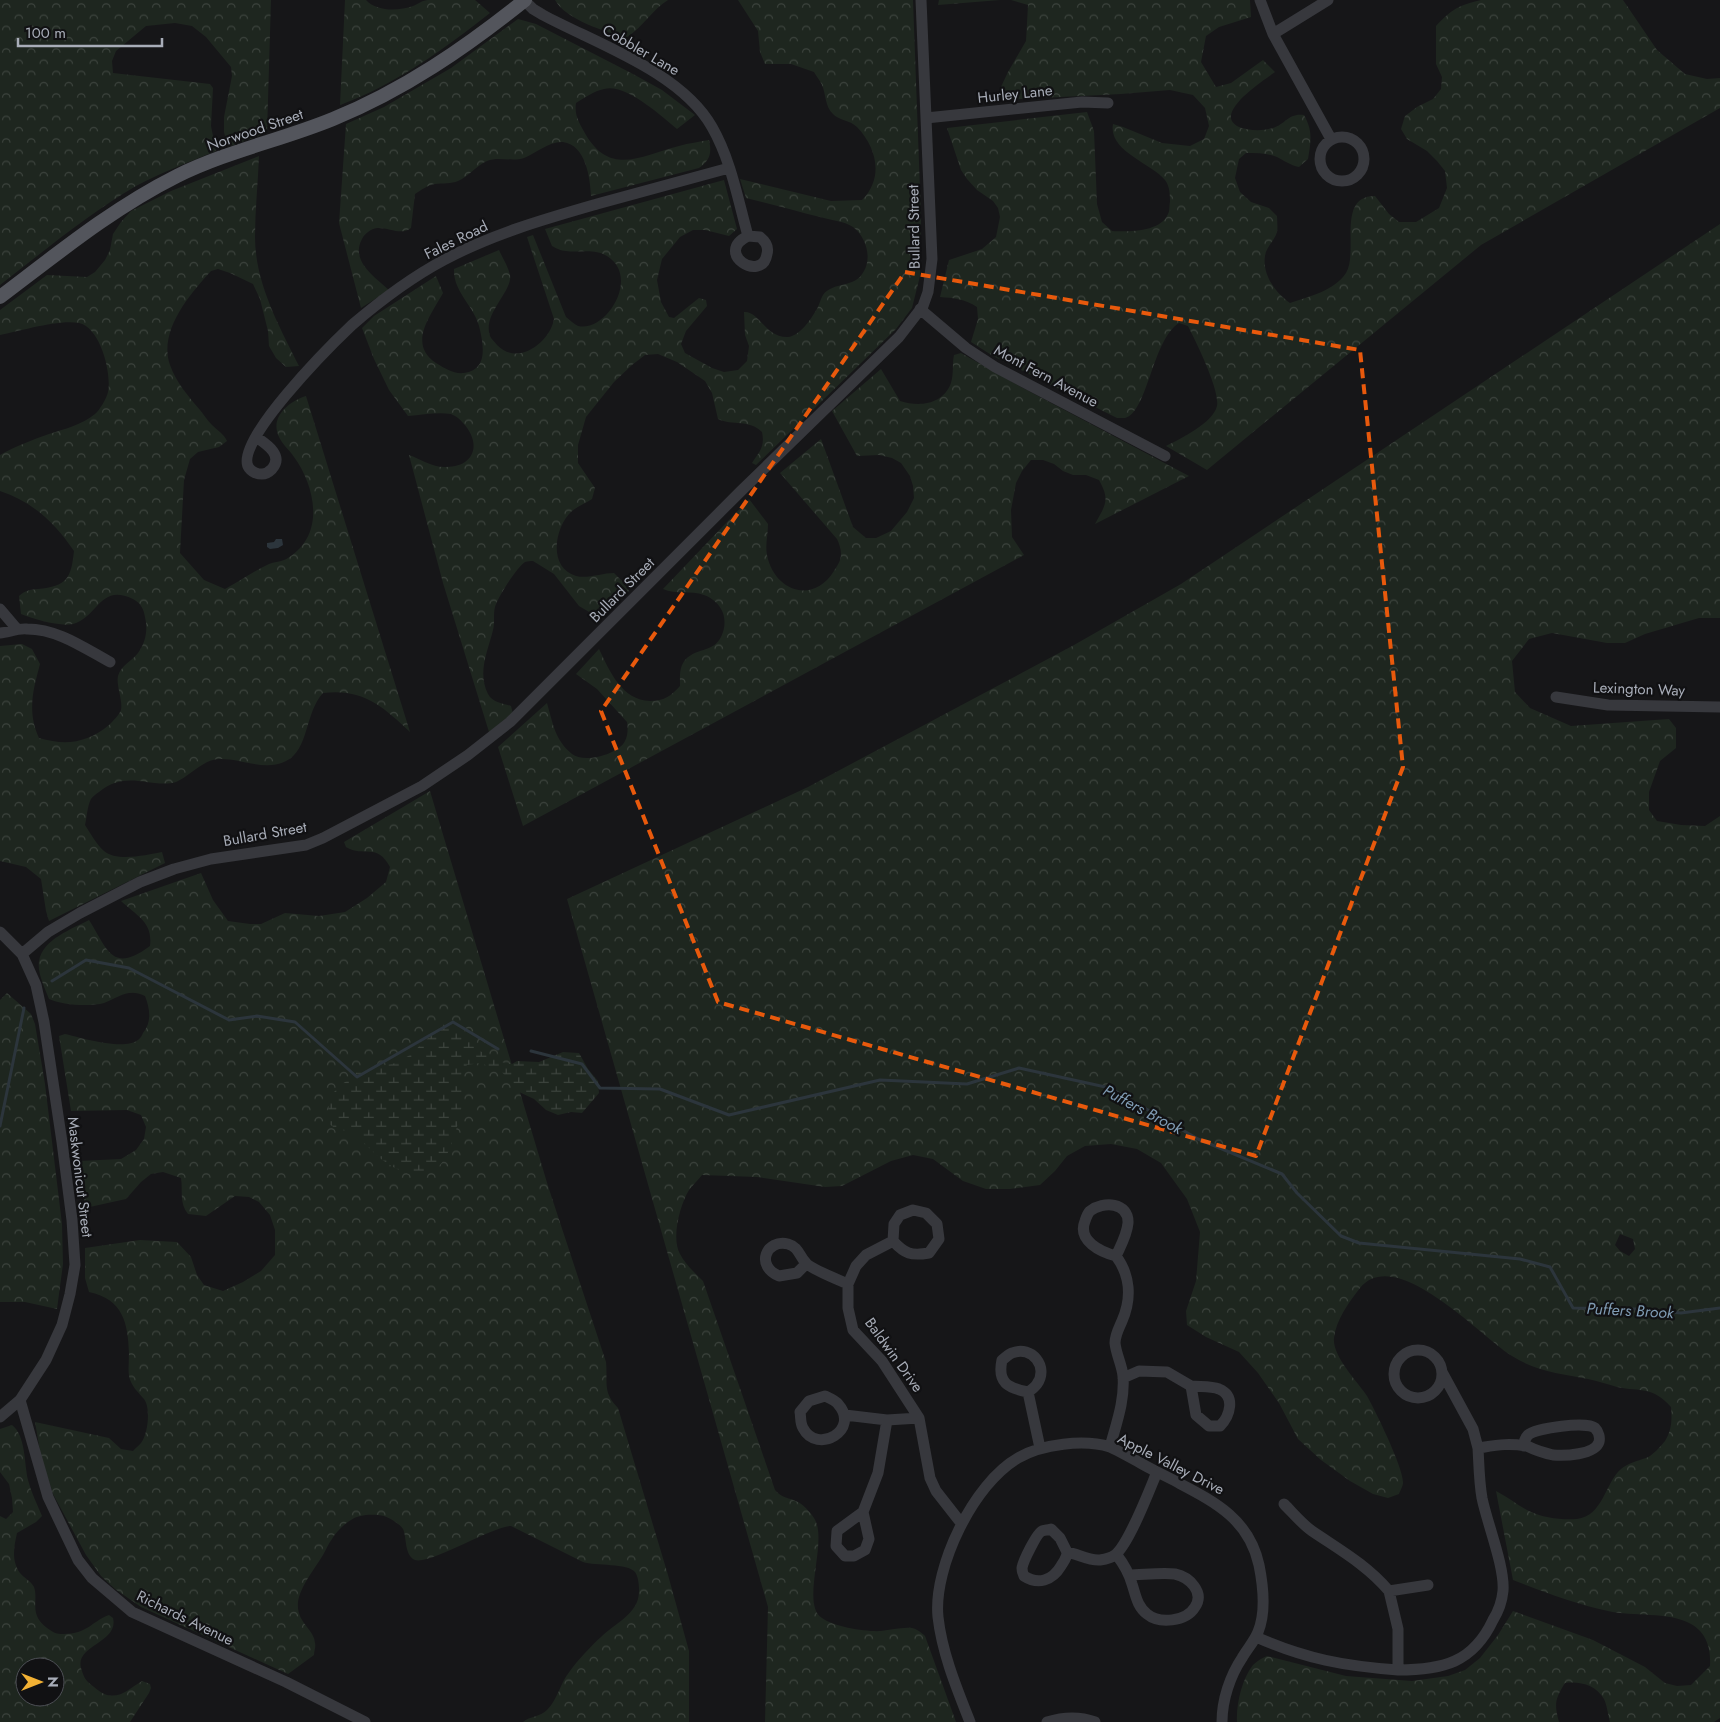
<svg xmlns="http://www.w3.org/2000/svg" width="1720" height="1722" font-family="Jost,sans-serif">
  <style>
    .forest { fill: url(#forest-crowns); fill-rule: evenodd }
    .wetland { fill: url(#wetland-marsh) }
    .water { fill: #2c353c }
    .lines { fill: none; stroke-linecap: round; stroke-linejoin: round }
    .stream { stroke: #2c353c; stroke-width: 3 }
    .minor { stroke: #37383d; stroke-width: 11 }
    .major { stroke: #53555c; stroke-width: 14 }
    .marked { fill: none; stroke: #e8590c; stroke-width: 4; stroke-dasharray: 10 6; stroke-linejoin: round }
    .labels { text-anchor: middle; stroke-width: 4.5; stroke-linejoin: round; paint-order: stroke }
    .street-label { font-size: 15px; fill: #a8adb8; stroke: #111113 }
    .water-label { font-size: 16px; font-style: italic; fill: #7f9bb3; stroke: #111113 }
  </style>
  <defs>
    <pattern id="forest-crowns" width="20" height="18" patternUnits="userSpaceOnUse" patternTransform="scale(1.25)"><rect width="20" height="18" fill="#1e261f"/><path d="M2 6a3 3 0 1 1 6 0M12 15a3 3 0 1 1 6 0" fill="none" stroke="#3c433d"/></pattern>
    <pattern id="wetland-marsh" width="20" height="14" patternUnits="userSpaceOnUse" patternTransform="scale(1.25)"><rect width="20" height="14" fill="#1e261f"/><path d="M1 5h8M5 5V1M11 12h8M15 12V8" fill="none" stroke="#3c433d"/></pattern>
  </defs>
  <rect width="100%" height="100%" fill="#161618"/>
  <path class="forest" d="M0 0H271L267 133 228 147 224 132V117L232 76 231 67 206 37 192 26 175 23 146 26 116 51 112 61 113 73 210 84 213 88 211 126 216 151C189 162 162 172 136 186 88 214 44 251 0 285Z
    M345 0H366C377 12 399 11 413 6 418 4 423 0 428 0 443 0 460 0 475 0L490 13C444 49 395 85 340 105Z
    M555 0H668C652 10 643 27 627 37 607 33 565 19 555 0Z
    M738 0H913L921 217 920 276 912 308 896 329 756 465 752 463C760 451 765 447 762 432 749 419 733 426 718 419L712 393 705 381 677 362 658 354 645 355 632 365 614 382 586 417 578 445V463L595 488 592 499C586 503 578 506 572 511 555 526 547 567 576 576 588 579 602 573 614 573L622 581 629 591 601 619 579 606 554 574 533 561C530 561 528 561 525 562 517 567 498 597 495 607 493 614 495 622 493 630 488 651 477 672 488 694 493 703 502 703 511 706L513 714 489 732 443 583 409 455C420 459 434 468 446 467 475 467 482 443 463 423 460 419 456 416 451 414 437 412 422 415 408 416L389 390 374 359 362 328 374 316 436 276 443 293C431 315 407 344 436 363 446 369 453 374 464 373 487 370 484 348 480 330 476 307 453 293 454 269L499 250C502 257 508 266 510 275 513 291 482 314 490 336 491 339 495 342 497 345 518 367 550 342 554 319L527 237 533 235 566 317C570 320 574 324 578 326 606 333 641 277 607 256 594 248 580 253 566 251 561 251 556 248 552 246L545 229 724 180 737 229 729 236 705 230H693L680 237 662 259 657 280 661 302 669 317 674 318 699 298 706 300 707 306 686 331 681 344 685 353 712 368 724 372 738 370 747 361 749 346 745 335 744 312C760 311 765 338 788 337 799 336 810 321 815 312 819 307 820 300 823 295 833 281 855 289 864 271 872 257 866 237 853 227 844 221 830 220 820 217 796 211 771 204 746 198L740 179 831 201 862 200C884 178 877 148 857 127 850 120 838 120 833 114 825 107 826 94 822 85 820 80 816 76 814 72L791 64H765L760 52 758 31Z
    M939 0H1000L938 5Z
    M1011 0H1250L1251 17 1219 27 1206 36 1201 62 1216 87 1231 83 1263 60 1275 72C1264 80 1211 114 1239 127 1249 131 1263 131 1273 128 1286 124 1288 113 1304 115 1313 131 1311 141 1308 159L1299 167C1290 165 1285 161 1277 157 1267 153 1257 153 1246 153L1239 159 1235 178 1240 192 1251 202 1269 208 1277 216C1277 221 1278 227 1277 232 1275 240 1266 247 1265 256 1262 275 1276 293 1290 303 1310 296 1334 291 1346 273 1359 252 1336 196 1375 196L1389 214 1399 222H1416L1439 208 1447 188 1445 171 1437 161 1427 151 1407 139 1401 129 1405 116 1417 107 1433 99 1441 89 1442 77 1436 64V26C1453 8 1458 6 1481 0H1623L1657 50 1685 74 1707 79 1720 78V108L1481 245 1207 470 1166 446C1180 439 1213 423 1217 406 1220 390 1196 342 1188 326L1179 323C1152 340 1148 412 1125 418 1124 418 1118 418 1117 418L993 356 971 342 978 319 977 307C965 299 954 298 940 297L949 260 982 249 996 237 1000 217 998 208 993 201 977 190 967 179 961 170 947 128 1087 112 1094 131 1097 204 1102 222 1112 231C1128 232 1161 232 1168 214 1170 211 1169 206 1170 202 1170 196 1170 186 1165 180 1151 163 1108 151 1113 124L1123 127 1162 143 1190 146 1204 139 1209 126 1205 108 1193 95 1170 90 1121 94 1000 100V89L1008 72 1026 41 1028 5Z
    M518 19 536 24 633 74 662 90 695 115 677 129C661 116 626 83 604 89 594 91 584 98 576 103 574 116 580 124 586 135 611 177 643 155 679 146 689 143 699 142 709 140 712 153 710 160 699 168L591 196C590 178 586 145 563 142 550 141 536 153 524 158 512 162 498 156 487 161 476 166 469 176 458 181 451 184 443 183 435 184 428 185 421 190 415 194L411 228C402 236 388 227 377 228 371 229 365 233 362 239 350 261 375 277 389 290L361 308 339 223 346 124 384 107 451 68Z
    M259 156C258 183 255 210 255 237 255 283 279 326 299 366L286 367 276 358 269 346 268 331 260 299 253 284 230 273 218 269 211 271C190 294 158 331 170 365 176 382 188 396 200 410 204 415 207 420 212 425 217 430 224 434 227 441L219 447 198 452 190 459 184 480 180 553 204 580 225 589C240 581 254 571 269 564 274 562 279 562 284 560 290 558 300 549 304 543 322 518 311 480 294 457 289 449 279 442 277 431 273 414 292 400 306 396L410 732C383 706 362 688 323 693 305 712 309 750 286 761 265 772 241 758 219 759 202 760 190 776 176 782 167 785 155 783 146 782 128 779 114 780 99 792 96 794 93 796 91 799 87 807 87 817 85 825 91 834 96 844 104 851 116 862 147 855 162 852L165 863 49 921 46 911 41 879 26 867 0 861V646L22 644 32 649 40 664C33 690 27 712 39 738 66 746 87 743 109 725 113 721 119 715 121 710 123 700 116 686 118 676 121 665 132 661 138 653 146 642 148 630 145 617 144 610 141 603 133 599 100 583 99 616 73 624 60 627 34 619 21 614L19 596C26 590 29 590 38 589 67 586 71 579 74 551 55 523 33 502 0 491V455C16 446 32 440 49 434 64 429 82 425 95 414 99 411 107 398 108 392 112 373 100 327 79 323 59 319 20 331 0 335V310L47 275 87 277 95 272 105 260 110 250 113 234 121 222 131 211 171 191Z
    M1720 224V618H1699L1645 634 1625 643H1607L1552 633 1529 639 1512 661 1515 692 1530 708 1571 726 1669 719 1676 728V748L1660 761 1649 792V810L1657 821 1681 825 1705 826 1720 816V1718L1714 1722H1610C1608 1715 1607 1705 1604 1699 1596 1685 1580 1681 1565 1683 1555 1699 1554 1704 1559 1722H1237C1236 1704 1242 1679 1253 1665 1257 1661 1262 1658 1267 1656L1346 1676 1412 1681 1448 1676 1465 1670 1480 1658 1498 1635 1513 1611 1593 1640 1645 1667 1665 1683 1677 1686 1691 1685 1710 1666C1711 1649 1707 1633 1691 1624 1668 1611 1633 1617 1608 1611 1575 1604 1544 1592 1513 1580L1496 1491C1508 1497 1517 1505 1529 1511 1543 1518 1561 1520 1577 1519 1603 1516 1605 1483 1621 1469 1628 1463 1637 1461 1646 1458 1652 1456 1661 1446 1665 1441 1672 1430 1672 1419 1671 1407 1652 1386 1642 1392 1617 1387 1607 1384 1598 1381 1588 1379 1562 1374 1535 1371 1512 1356 1481 1337 1396 1244 1360 1288 1349 1302 1336 1320 1334 1338 1332 1356 1357 1381 1367 1396 1375 1410 1404 1469 1403 1483 1403 1486 1400 1491 1399 1494L1388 1498 1373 1494 1350 1481 1321 1460 1298 1439 1279 1403 1258 1373 1239 1352 1206 1337 1187 1325 1186 1311 1196 1281 1200 1232 1187 1199 1161 1163 1137 1149 1111 1144 1085 1146 1067 1156 1055 1171 1040 1185 1010 1189H986L963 1181 933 1159 913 1155 891 1161 842 1186 825 1187 757 1177 702 1175C698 1180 693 1185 689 1190 680 1205 671 1238 680 1254 685 1264 694 1272 703 1281L775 1490C783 1499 788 1497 798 1502 804 1505 814 1516 816 1522 826 1546 801 1605 822 1618 834 1627 867 1632 881 1631 891 1630 902 1627 912 1628 917 1629 922 1633 925 1636L956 1722H765L768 1607 567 899 808 787 1074 645 1181 584ZM1620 1234 1633 1239 1635 1249 1629 1256 1620 1251 1615 1245Z
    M961 353 1021 387 1189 476 1095 524C1106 504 1110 500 1099 480L1086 475H1073L1063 471 1054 464 1043 460H1031L1022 471 1016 483 1011 510 1012 537 1024 555 523 826 498 747 547 703C553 724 555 740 572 754 584 764 619 754 625 741 628 735 628 728 627 722L597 689 576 674 599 649C610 672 622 700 650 701 664 701 671 696 680 686 680 676 679 668 685 660 698 646 716 654 723 632 725 626 725 619 723 613 720 605 713 598 704 595 691 590 676 595 663 589L749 499 768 524C768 535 765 545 767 555 774 591 813 605 834 571 837 566 841 561 841 554 841 549 839 543 837 539L780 473 821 439 853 527 866 538H876L891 531 907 512 914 498 913 486 910 476 901 463 892 458 879 455 857 456 832 411 881 369 900 401C919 407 943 405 951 383 954 373 952 364 954 355Z
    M430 791 548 1186 606 1362C608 1382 602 1392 618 1408L668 1575 689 1651V1722H523C530 1716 540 1717 547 1710 558 1699 560 1683 570 1671 577 1661 592 1645 601 1637 612 1626 631 1617 637 1602 640 1596 640 1579 635 1572 628 1563 596 1566 583 1562L511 1526C491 1527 430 1565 415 1560 404 1555 407 1537 403 1529 400 1524 390 1518 384 1516 374 1514 359 1514 351 1520 344 1524 336 1532 332 1539 328 1544 326 1550 323 1555 315 1568 300 1587 298 1602 296 1623 314 1628 315 1643 316 1647 314 1651 314 1655L288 1674 141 1607 115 1589 101 1576 86 1555 53 1494 41 1457 35 1422 109 1438 121 1449 133 1451C135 1448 139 1446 141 1443 148 1434 151 1408 144 1399 138 1392 131 1386 129 1376 128 1369 129 1361 129 1353 128 1323 123 1299 89 1292L85 1278V1248L140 1240 177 1242 191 1257 197 1275 204 1285 223 1291 243 1282 261 1271 275 1255V1230L270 1215 259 1202 249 1197 235 1196 206 1216 188 1214C179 1203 183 1190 181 1178L163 1172 151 1174 141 1182 126 1199 85 1208 79 1161 121 1159 136 1150 144 1139 146 1127 141 1115 127 1110 71 1111 59 1036 65 1034C82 1038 124 1051 138 1040 141 1038 142 1035 143 1033 152 1022 150 1009 145 996 128 988 120 997 104 1003 90 1007 61 1005 49 999 45 988 37 973 39 961 43 939 72 929 89 920 108 950 112 974 150 946 153 922 137 916 121 901L201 873 213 900 228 921 250 924H261L285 913 319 916 345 912 367 898 386 882 390 867C377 842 364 858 346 847L344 842Z
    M7 993 31 1014 35 1024 45 1084 62 1224 63 1264 57 1309 25 1302H0V1000Z
    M12 1425C26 1436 24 1463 28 1480 31 1492 37 1504 42 1516L36 1522 17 1533C14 1547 11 1560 20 1573 24 1578 31 1581 34 1587 37 1595 34 1605 36 1613 38 1621 44 1626 50 1630 55 1634 59 1634 64 1634 87 1634 91 1622 109 1615L113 1618C119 1643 75 1645 81 1668 83 1674 84 1678 88 1682 93 1686 100 1693 107 1695 122 1698 130 1688 142 1681L150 1684 151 1688 149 1693 130 1722H0V1516L6 1519 13 1512 12 1498 9 1484 0 1472V1429ZM25 1667H55V1697H25Z"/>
  <path class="wetland" d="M444 1023H448L457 1028 475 1048 494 1059 507 1064H512L517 1061 539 1062 563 1052 579 1053 588 1069 598 1081 599 1093 582 1113 571 1112 558 1115 546 1110 534 1099 517 1091 510 1081 500 1070 480 1063 467 1065C458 1078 465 1091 462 1106 452 1151 439 1200 384 1161 374 1155 362 1138 352 1133 342 1128 340 1133 328 1123L327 1113 333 1093 342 1084 353 1077 358 1071 396 1063 410 1055Z"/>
  <path class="water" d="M276 539H282L283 545 278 548 270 549 267 547V543L274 542Z"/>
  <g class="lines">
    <path class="stream" d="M52 981 86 960 129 968 229 1020 257 1016 295 1022 357 1077 453 1022 498 1049
      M531 1051 582 1064 600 1088 660 1089 729 1115 880 1080 967 1084 1019 1068 1110 1088 1198 1139 1282 1174 1297 1193 1341 1236 1359 1243 1520 1259 1550 1267 1573 1308 1636 1309 1681 1313 1720 1308
      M0 1126 24 1008"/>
    <path class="minor" d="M524 0 533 9 543 15C597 44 681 72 712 127 731 160 738 200 748 236 713 253 762 284 767 254 769 247 765 241 760 237L748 236
      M1260 0 1273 34 1331 139
      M1273 34 1328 0
      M926 118 1082 102 1108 103
      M1320 159a22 22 0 1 1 44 0a22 22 0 1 1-44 0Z
      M920 309 966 348 995 367 1165 456
      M256 437C266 444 284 455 272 469 269 472 266 474 262 474 257 474 252 472 249 468 231 444 333 343 352 325 380 301 412 277 444 260 492 234 545 219 597 204 641 192 685 180 729 168
      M0 609 17 629
      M0 633C9 632 18 628 27 629 58 629 84 648 110 662
      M1556 697 1608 705 1720 707
      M0 932 22 954 36 985 44 1022 62 1142 72 1220 75 1265 70 1294 62 1325 46 1360 20 1400 0 1417
      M22 954 48 932 80 913 140 882 174 869 211 859 306 845 323 838 422 786 468 755 510 722 741 491 899 337 923 306 928 292 932 259 921 0
      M806 1264 797 1273 779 1276C755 1266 766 1239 788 1244 799 1247 799 1256 806 1263 811 1269 839 1280 848 1284
      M1394 1374a24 24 0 1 1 48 0a24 24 0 1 1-48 0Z
      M1442 1372 1473 1429 1478 1448C1498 1445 1507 1443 1527 1446 1535 1450 1544 1453 1553 1455 1564 1456 1595 1455 1599 1442 1600 1438 1599 1432 1595 1428 1587 1421 1536 1428 1528 1435 1525 1438 1524 1442 1524 1446
      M1123 1378 1139 1371 1167 1372 1191 1386 1196 1415 1209 1426H1220C1230 1416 1236 1396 1219 1389 1211 1386 1200 1387 1191 1386
      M1028 1392C1031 1390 1035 1387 1037 1384 1049 1367 1032 1345 1012 1353 1009 1354 1005 1358 1002 1360 997 1383 1008 1388 1028 1392L1040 1448
      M825 1396C829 1398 835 1400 838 1404 861 1430 817 1455 803 1428 800 1423 801 1417 800 1412L809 1401Z
      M20 1400 48 1497 78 1560 92 1578 132 1612 286 1682 365 1722
      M845 1415 887 1420 878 1473 863 1512 869 1539 865 1550 854 1556H845L836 1546 837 1531 863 1512
      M919 1418 930 1478 936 1491 961 1523
      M887 1420 919 1418 882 1361 853 1330 848 1308V1284L856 1266 866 1255 893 1241 894 1224 900 1215 913 1210 926 1213 937 1224 939 1239 929 1253C911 1256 905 1254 893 1241
      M1110 1447C1116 1424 1125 1401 1123 1376 1122 1365 1116 1354 1115 1343 1115 1335 1119 1328 1122 1321 1132 1298 1130 1275 1116 1256 1121 1245 1127 1235 1128 1223 1129 1202 1103 1201 1090 1211 1088 1213 1086 1218 1085 1221 1077 1241 1101 1252 1116 1256
      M1284 1504C1293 1513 1302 1524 1312 1531 1340 1550 1367 1565 1389 1591L1428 1585
      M1067 1552C1067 1558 1064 1561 1061 1566 1052 1581 1038 1585 1024 1576 1023 1574 1022 1570 1022 1568 1023 1561 1037 1533 1042 1531 1044 1530 1049 1530 1051 1529L1060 1538 1067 1552C1078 1554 1089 1561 1100 1560 1106 1559 1111 1558 1115 1555 1129 1544 1149 1491 1157 1472
      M1116 1554C1123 1563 1129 1573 1132 1584 1136 1596 1137 1606 1147 1614 1159 1624 1186 1622 1195 1607 1205 1592 1189 1577 1175 1574 1163 1572 1141 1575 1129 1575
      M1389 1591 1398 1629V1670C1442 1670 1473 1663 1493 1620 1498 1612 1502 1601 1503 1591 1505 1567 1487 1523 1482 1498 1479 1481 1479 1465 1478 1448
      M1256 1637C1306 1659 1344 1666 1398 1670
      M970 1722C957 1689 942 1653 938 1617 933 1567 974 1483 1018 1458 1042 1444 1084 1439 1110 1447 1119 1451 1129 1457 1137 1461 1150 1469 1164 1475 1177 1482 1215 1502 1249 1519 1259 1565 1263 1585 1266 1613 1258 1632 1254 1642 1247 1649 1242 1658 1230 1676 1222 1700 1222 1722
      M1047 1722C1063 1717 1079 1716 1095 1722"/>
    <path class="major" d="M0 297C57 254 113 208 177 176 227 151 282 140 333 119 404 90 465 48 525 0"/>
  </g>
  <path class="marked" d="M905 272 1360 350 1403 767 1256 1156 718 1002 601 711Z"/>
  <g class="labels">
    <g class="street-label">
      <text transform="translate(641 50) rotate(30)" y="5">Cobbler Lane</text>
      <text transform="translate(1015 94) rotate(-6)" y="5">Hurley Lane</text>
      <text transform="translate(255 130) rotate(-19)" y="5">Norwood Street</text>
      <text transform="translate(914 227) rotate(-91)" y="5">Bullard Street</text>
      <text transform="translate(456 240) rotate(-26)" y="5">Fales Road</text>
      <text transform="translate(1046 376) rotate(28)" y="5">Mont Fern Avenue</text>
      <text transform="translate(622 590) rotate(-45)" y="5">Bullard Street</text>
      <text transform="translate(1639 689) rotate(2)" y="5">Lexington Way</text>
      <text transform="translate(265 834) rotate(-10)" y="5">Bullard Street</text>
      <text transform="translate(80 1177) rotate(83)" y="5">Maskwonicut Street</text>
      <text transform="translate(894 1355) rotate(54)" y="5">Baldwin Drive</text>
      <text transform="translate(1171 1464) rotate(27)" y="5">Apple Valley Drive</text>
      <text transform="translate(185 1618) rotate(26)" y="5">Richards Avenue</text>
    </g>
    <g class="water-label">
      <text transform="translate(1143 1109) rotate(28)" y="6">Puffers Brook</text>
      <text transform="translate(1630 1310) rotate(3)" y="6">Puffers Brook</text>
    </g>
  </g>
  <g transform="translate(40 1682) rotate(90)"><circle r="24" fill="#111113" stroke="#4d4f55"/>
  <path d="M0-4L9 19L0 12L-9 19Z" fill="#f2b134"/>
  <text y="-8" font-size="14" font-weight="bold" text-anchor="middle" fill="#a8adb8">N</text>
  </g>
  <path d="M18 38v8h144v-8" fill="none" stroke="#a8adb8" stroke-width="2.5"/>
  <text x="25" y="38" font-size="15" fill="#a8adb8" stroke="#111113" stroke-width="4" paint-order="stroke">100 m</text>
</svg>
